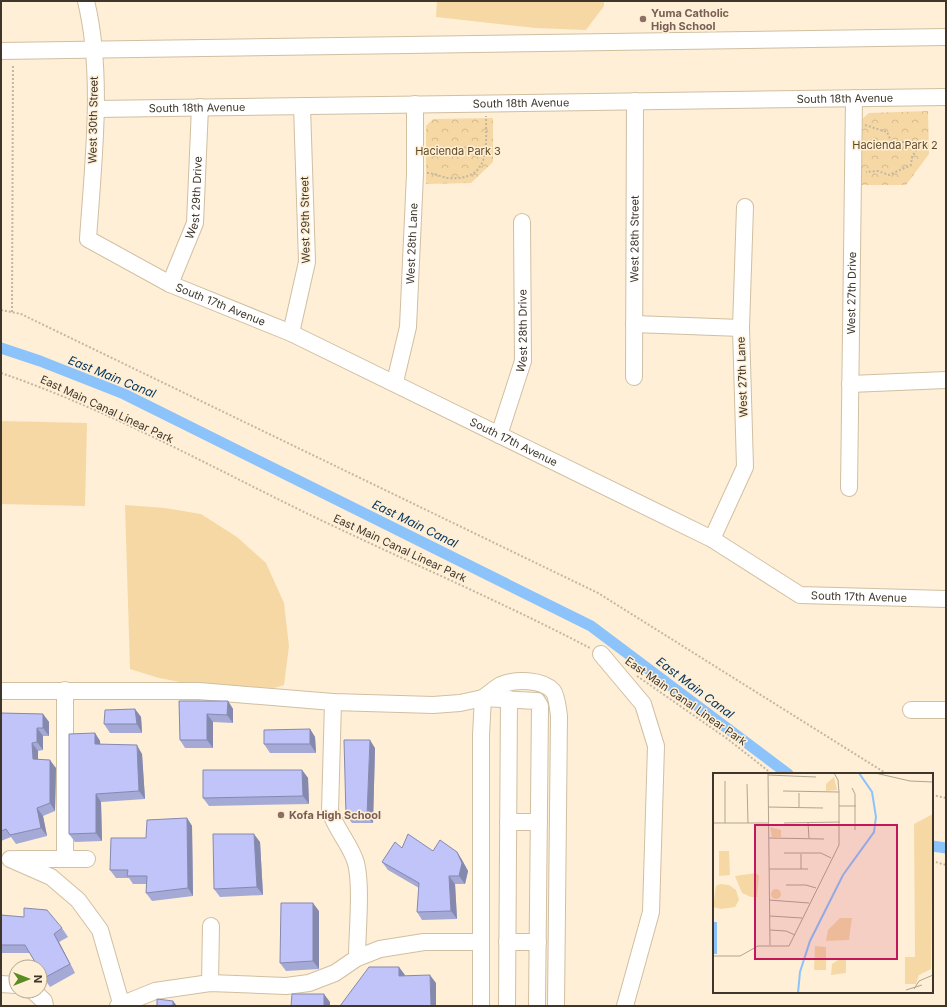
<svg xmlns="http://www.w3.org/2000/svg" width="947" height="1007" font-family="Inter,sans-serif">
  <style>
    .green { fill: #f6d8a5 }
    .forest { fill: url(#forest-crowns) }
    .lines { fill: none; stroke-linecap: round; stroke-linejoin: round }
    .canal { stroke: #8dc3fb; stroke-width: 11 }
    .minor-casing { stroke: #d1bfa1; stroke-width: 18 }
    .path { stroke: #c4b7a2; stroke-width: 2; stroke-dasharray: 2 2; stroke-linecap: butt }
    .minor { stroke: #fff; stroke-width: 16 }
    .wall { fill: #a5a9d5 }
    .shaded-wall { fill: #8689ae }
    .building { fill: #c0c4f8; stroke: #8689ae }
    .education-dot { fill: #8d6e63; stroke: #feefd6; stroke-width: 1.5 }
    .labels { text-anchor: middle; stroke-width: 3; stroke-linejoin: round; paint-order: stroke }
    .education-label { font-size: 11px; font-weight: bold; fill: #785e54; stroke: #feefd6; text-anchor: start }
    .street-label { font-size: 11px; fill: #3e362a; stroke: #feefd6 }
    .park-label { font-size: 11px; fill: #604b26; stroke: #feefd6 }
    .water-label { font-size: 12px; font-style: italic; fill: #00325c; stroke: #feefd6 }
    .inset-river { fill: none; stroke: #8dc3fb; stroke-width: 2 }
    .inset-road { fill: none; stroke: #b1a591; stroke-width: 1 }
    .view { fill: #c2185b; fill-opacity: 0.15; stroke: #c2185b; stroke-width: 2 }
    .inset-edge { fill: none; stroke: #3e362a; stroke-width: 2 }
  </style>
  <defs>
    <pattern id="forest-crowns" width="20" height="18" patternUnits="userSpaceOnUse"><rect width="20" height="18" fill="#f6d8a5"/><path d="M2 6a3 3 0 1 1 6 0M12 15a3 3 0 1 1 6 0" fill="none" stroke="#d4ba8e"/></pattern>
  </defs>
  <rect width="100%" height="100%" fill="#feefd6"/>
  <path class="green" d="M437 1H604V6L586 30 535 28 436 17Z
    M1 421 87 423 85 506 1 504Z
    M125 505 165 508 201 514 237 537 266 563 284 603 289 646 284 685 274 688 185 683 159 678 130 669Z"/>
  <path class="forest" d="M928 111 929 154 906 185H862V119L869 113Z
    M493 118V162L471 183 426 184V126L433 119Z"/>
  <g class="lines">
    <path class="canal" d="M1 348 40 361 124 394 591 626 788 774
      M932 846 946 848"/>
    <g class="minor-casing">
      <g id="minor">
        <path id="s1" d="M86 1C104 75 93 163 88 239L170 284 291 333 712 539 800 595 946 599"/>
        <path d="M1 51 946 37"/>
        <path id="s2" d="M96 109 946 97"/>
        <path id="s3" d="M170 284 195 223 200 107"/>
        <path d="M634 324 741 328"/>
        <path d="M291 333 307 262 302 106"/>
        <path id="s4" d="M634 377 635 101"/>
        <path id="s5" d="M395 382 408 327 415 174V104"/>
        <path d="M850 384 946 380"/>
        <path id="s6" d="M499 435 523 361 522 222"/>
        <path id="s7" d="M849 488 854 98"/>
        <path d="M712 539 745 467 741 328 745 207"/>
        <path d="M601 654 643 704 656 746 651 912 625 1006"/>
        <path d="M65 690V859"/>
        <path d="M1 691H199L333 702 433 705 460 703 483 698 537 701 540 706 537 1006"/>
        <path d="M483 698C489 694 495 688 501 685 515 679 542 679 553 691 557 696 558 709 559 716L556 1006"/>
        <path d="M333 702 330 811C336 830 351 845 356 863 362 887 357 933 357 958"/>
        <path d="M911 710H946"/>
        <path d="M508 822H539"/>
        <path d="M10 859 51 877 78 900 100 930 121 1003"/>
        <path d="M15 859H87"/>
        <path d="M507 942H538"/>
        <path d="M210 983 211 926"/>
        <path d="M1 984 16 985"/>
        <path d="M33 991 44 1001 45 1006"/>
        <path d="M118 1006 155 991 210 983 286 986 309 983 335 973 357 958 380 949 424 942H481"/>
        <path d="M481 1006V735L483 698"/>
        <path d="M507 1006 509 699"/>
      </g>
    </g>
    <path class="path" d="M865 125 887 132 891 141 915 143 917 149 912 157 911 165 889 175 878 171 866 172
      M427 173C434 173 441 177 448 178 491 181 486 148 486 116
      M1 310 21 314 598 593 887 774
      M12 312 13 64
      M1 373C106 409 204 463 304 512 399 558 496 599 590 648
      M637 676 729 740 772 774
      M932 795 946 798
      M932 861 946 865"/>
    <use href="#minor" class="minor"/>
  </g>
  <path class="wall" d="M179 701H228L233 709V723L213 722V748H185L180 740Z
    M135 709 141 717 142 733H110L104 724Z
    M1 713 43 714 49 722V736H43V750L38 751V759L56 768 55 811 43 816 47 836 16 844 11 837 1 841Z
    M310 729 315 737 316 753H270L264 744Z
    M95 733 100 741V744L142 754 145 799 101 802 102 841 75 842 69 834Z
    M375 748 373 823H352L346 815Z
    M302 770 308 778 309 804 209 806 203 798Z
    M187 818 192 826 193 896 152 901 146 893V884H133L129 878H116L110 870 146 838Z
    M260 842 263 895 220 897 214 889Z
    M402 848 433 851 457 852 462 860 468 871 465 884H455L457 919 422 920 417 912 419 888 388 870 382 862Z
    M319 911V969L286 971 280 963Z
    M1 915 62 928 68 937 59 942 75 973 50 987 44 978 30 953H1Z"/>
  <path class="shaded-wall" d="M228 701 233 709V723L227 715Z
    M135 709 141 717 142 733 137 724Z
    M43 714 49 722V736L43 728Z
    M207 714 213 722V748L207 740Z
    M37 728 43 736V750L37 742Z
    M310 729 315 737 316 753 310 744Z
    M95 733 100 741 101 753 95 744Z
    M370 740 375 748 373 823 367 815Z
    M32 743 38 751V767L33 759Z
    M137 745 142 754 145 799 139 791Z
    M50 760 56 768 55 811 50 803Z
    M302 770 308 778 309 804 303 796Z
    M96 794 101 802 102 841 96 833Z
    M37 808 43 816 47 836 41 828Z
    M187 818 192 826 193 896 188 888Z
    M254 834 260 842 263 895 257 887Z
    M457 852 462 860 468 871 465 884 459 876Z
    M449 876 455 884 457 919 451 911Z
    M313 903 319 911V969L313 961Z
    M54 934 59 942 75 973 70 964Z
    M399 967 405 975V984L399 976Z
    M430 975 436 983V1006H431Z
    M324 994 330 1002V1006H324Z
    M173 1001 177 1006H173Z"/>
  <path class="building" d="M179 701H228L227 715 207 714V740H180Z
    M135 709 137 724H104L105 710Z
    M1 713 43 714V728H37V742L32 743 33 759 50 760V803L37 808 41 828 10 835 6 829 1 831Z
    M310 729V744H264V730Z
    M95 733V744L137 745 139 791 96 794V833L69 834V734Z
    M344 740H370L367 815H346Z
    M203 770H302L303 796 203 798Z
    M187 818 188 888 146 893 147 876H127L128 870H110L111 838H146L147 820Z
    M213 834H254L257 887 214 889Z
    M408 834 433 851 440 840 457 852 462 863 459 876H449L451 911 417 912 419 883 382 862 395 842 402 848Z
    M281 903H313V961L280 963Z
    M24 908 47 910 62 928 54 934 70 964 44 978 40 971V967H38L25 945H1V915L24 917Z
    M369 967H399V976L430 975 431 1006H340Z
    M292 994H324V1006H291Z
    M157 999 173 1001V1006H157Z"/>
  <g class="education-dot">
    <circle cx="643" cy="19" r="4"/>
    <circle cx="281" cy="815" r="4"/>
  </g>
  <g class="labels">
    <g class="education-label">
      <text x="651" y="17">Yuma Catholic<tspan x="651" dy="13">High School</tspan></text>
      <text x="289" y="819">Kofa High School</text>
    </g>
    <g class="street-label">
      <text dy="4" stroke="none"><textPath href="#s2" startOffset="749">South 18th Avenue</textPath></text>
      <text dy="4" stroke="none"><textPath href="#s2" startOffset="425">South 18th Avenue</textPath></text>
      <text dy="4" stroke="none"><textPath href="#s2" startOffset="101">South 18th Avenue</textPath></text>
      <text transform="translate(93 120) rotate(-89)" y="4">West 30th Street</text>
      <text dy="4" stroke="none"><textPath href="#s3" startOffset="91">West 29th Drive</textPath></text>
      <text transform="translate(305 220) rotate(-91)" y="4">West 29th Street</text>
      <text dy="4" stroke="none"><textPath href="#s4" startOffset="138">West 28th Street</textPath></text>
      <text dy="4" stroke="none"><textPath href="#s5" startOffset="140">West 28th Lane</textPath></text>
      <text dy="4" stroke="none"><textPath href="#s7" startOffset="195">West 27th Drive</textPath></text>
      <text dy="4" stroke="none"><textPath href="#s1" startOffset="387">South 17th Avenue</textPath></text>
      <text dy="4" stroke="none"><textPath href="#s6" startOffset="108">West 28th Drive</textPath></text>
      <text transform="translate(742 377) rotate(-92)" y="4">West 27th Lane</text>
      <text transform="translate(107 409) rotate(25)" y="4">East Main Canal Linear Park</text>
      <text dy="4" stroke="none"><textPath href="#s1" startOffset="711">South 17th Avenue</textPath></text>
      <text transform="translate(400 548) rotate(25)" y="4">East Main Canal Linear Park</text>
      <text dy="4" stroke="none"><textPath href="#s1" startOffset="1095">South 17th Avenue</textPath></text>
      <text transform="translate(686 701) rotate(35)" y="4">East Main Canal Linear Park</text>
    </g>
    <g class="park-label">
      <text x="895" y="149">Hacienda Park 2</text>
      <text x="458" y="155">Hacienda Park 3</text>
    </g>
    <g class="water-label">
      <text transform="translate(112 377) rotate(22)" y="4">East Main Canal</text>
      <text transform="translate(415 524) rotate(26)" y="4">East Main Canal</text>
      <text transform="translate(695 688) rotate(37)" y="4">East Main Canal</text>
    </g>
  </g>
  <g transform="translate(713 773)">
    <rect width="220" height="220" fill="#feefd6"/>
    <path d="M6 78H16L17 102 6 103ZM43 100 46 103 44 124H38L29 120 22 103ZM7 111 16 112 23 117 26 127 22 134 8 136 0 134 3 113ZM127 145H139L136 167 113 168 115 157ZM102 173 113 174V197H101ZM127 186H133V200L118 202 119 191Z" fill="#f6d8a5"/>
    <path d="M121 4 124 17 113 18V11ZM220 41 218 196 206 202 203 211H192V184H202L201 51ZM57 54 68 57V64H59ZM58 121a5 5 0 1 1 10 0a5 5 0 1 1-10 0Z" fill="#f6d8a5"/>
    <path d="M0 149H4V181H0Z" fill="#8dc3fb"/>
    <path class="inset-river" d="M85 220 87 199 97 168 130 102 161 59 163 44 159 19 146 0"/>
    <path class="inset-road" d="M55 0 57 172M162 0 197 8 220 9M55 2 103 4M12 8V50M34 11 35 50M139 15 142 21V57M70 18 126 19M86 20V34M126 33H143M55 34 110 35M0 50H55M71 50 127 49M95 50 96 65M56 65 111 66M71 80H108L118 85M56 96H95M88 96V81M73 112H93L103 115M56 127 96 130M57 143 89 145M57 157 73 158 82 162M0 183H27L45 173H76L126 72V19L125 7 121 0M201 216 206 208 220 202M193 217 209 212"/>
    <path class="view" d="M42 52H184V186H42Z"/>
    <rect width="220" height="220" class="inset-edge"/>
  </g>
  <rect width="947" height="1007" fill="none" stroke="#3e362a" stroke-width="4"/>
  <g transform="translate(28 979) rotate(90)"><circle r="19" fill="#feefd6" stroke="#b1a591"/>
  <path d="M0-3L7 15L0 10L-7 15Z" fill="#598c23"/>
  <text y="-6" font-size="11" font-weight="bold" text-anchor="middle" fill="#3e362a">N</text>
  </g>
</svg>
